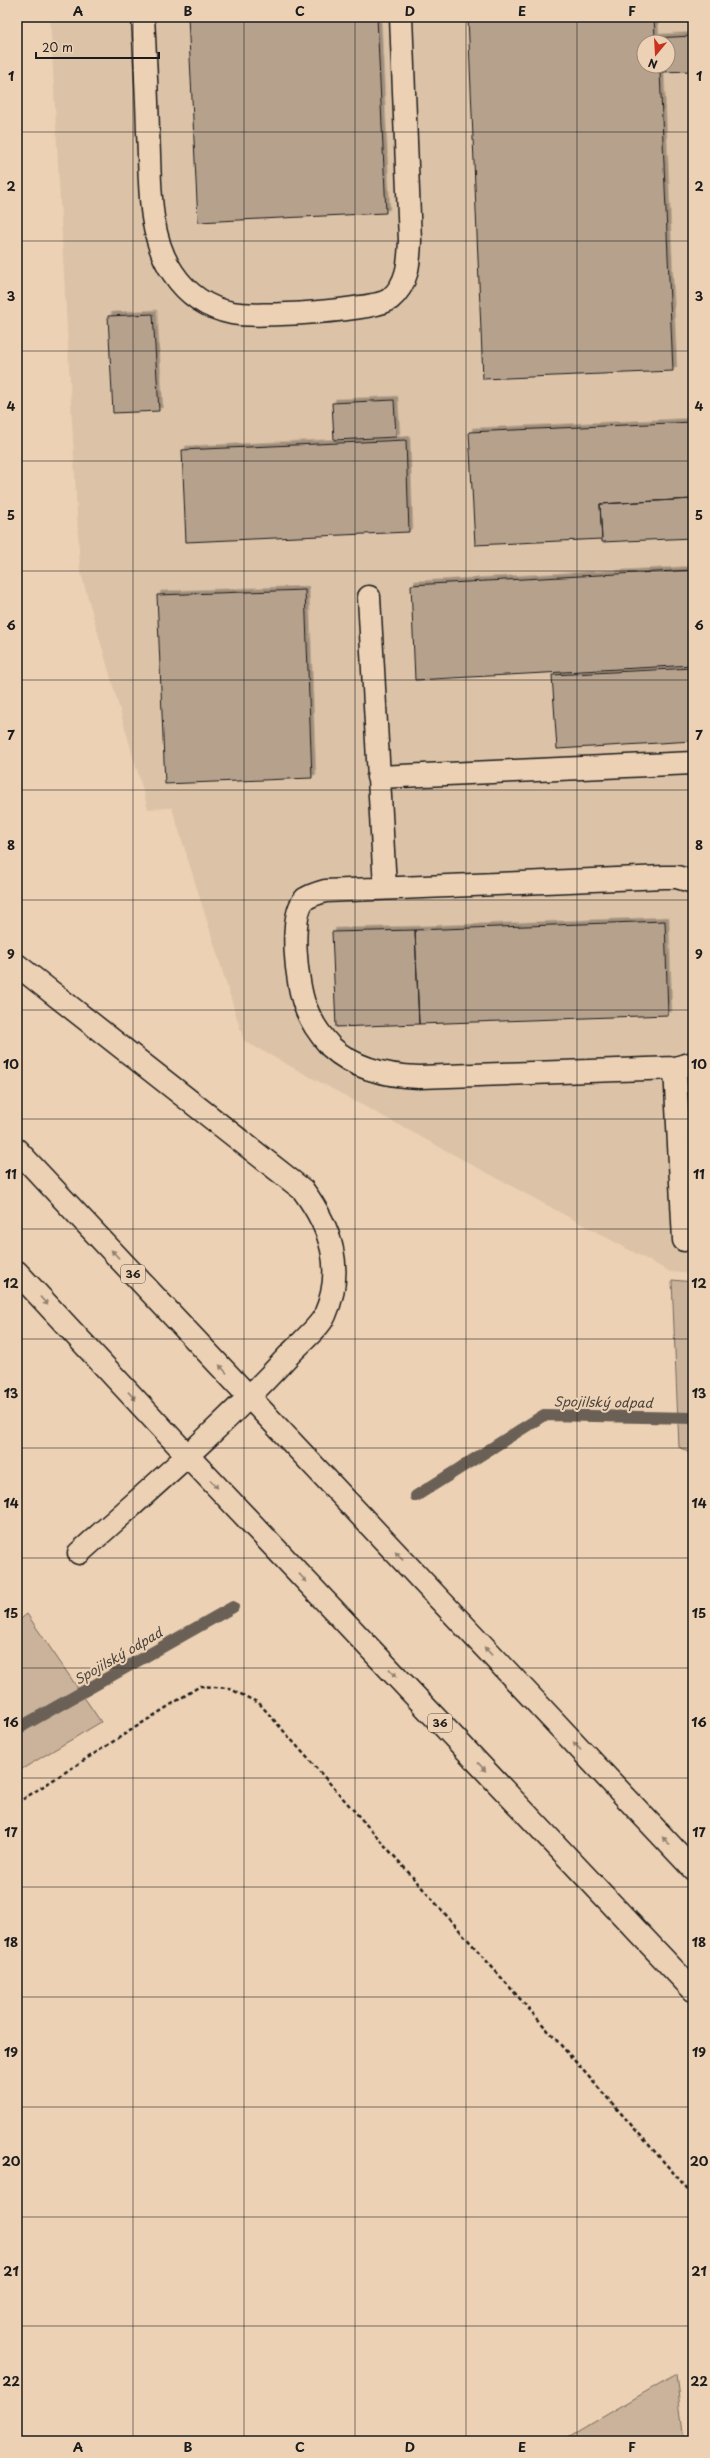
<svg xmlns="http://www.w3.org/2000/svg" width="710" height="2458" font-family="'Playpen Sans',sans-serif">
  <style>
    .built { fill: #dcc3a8; fill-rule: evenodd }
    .green { fill: #cbb39b; stroke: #74685c }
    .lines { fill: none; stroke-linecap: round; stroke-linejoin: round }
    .stream { stroke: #6b6156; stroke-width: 12 }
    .building { fill: #b6a18d; stroke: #1c1c1c; fill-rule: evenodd; filter: url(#shadow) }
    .minor-casing { stroke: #1c1c1c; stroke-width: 25 }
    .major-casing { stroke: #1c1c1c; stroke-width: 25 }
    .path { stroke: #1c1c1c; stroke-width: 2.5; stroke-dasharray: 4 3; stroke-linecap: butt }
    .minor { stroke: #edd1b4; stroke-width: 22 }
    .major { stroke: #edd1b4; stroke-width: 22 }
    .oneway { fill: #8f8070 }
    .grid { fill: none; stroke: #1c1c1c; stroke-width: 1; stroke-opacity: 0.55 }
    .labels { text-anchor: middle; stroke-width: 4; stroke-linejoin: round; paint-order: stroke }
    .shield { fill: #edd1b4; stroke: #5b524a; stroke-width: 1 }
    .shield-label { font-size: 11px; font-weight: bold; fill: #1c1c1c }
    .water-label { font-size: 13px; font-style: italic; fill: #4a443e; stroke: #edd1b4 }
    .neatline { fill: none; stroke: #1c1c1c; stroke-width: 1.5 }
    .grid-label { font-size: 13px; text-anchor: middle; font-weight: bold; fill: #1c1c1c }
  </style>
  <defs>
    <filter id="shadow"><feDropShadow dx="3.5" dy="-3.5" stdDeviation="0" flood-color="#0004"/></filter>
  </defs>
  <rect width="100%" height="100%" fill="#edd1b4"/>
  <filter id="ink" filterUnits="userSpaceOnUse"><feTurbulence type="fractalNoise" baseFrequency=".025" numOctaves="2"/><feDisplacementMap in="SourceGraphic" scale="8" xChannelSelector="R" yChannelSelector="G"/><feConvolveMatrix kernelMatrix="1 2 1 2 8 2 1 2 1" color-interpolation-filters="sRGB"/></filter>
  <g filter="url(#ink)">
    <path class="built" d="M50 17H693V1274L670 1272 244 1041 172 808 148 809 80 570ZM644 42H668V66H644Z"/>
    <path class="green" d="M672 1280 693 1282V1455L679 1447Z
      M27 1614 101 1722 17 1772V1622Z
      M676 2374 684 2441H562Z"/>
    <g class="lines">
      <path class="stream" d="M416 1496 544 1415 693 1418
        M17 1729 233 1607"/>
    </g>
    <path class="building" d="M188 17H377L386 213 198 222Z
      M468 17H654L655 38 693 36V71L660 72 673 371 483 379ZM644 42H668V66H644Z
      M153 314 159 411 113 413 108 316Z
      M394 400 396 437 334 440 332 403Z
      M693 422V499L600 504 602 539 475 545 469 432Z
      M406 440 409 532 186 542 182 450Z
      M693 499V538L602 542 600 504Z
      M693 570V665L415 680 411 585Z
      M305 590 312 778 165 784 157 595Z
      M693 668V741L557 749 552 675Z
      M665 921 668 1015 419 1024 415 930Z
      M415 930 419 1024 336 1027 332 932Z"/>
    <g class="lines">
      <g class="minor-casing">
        <path id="minor" d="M143 17C145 55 147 94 148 132 151 178 146 234 173 273 187 294 207 308 232 313 253 318 375 311 390 299 408 284 409 263 410 241L401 17
          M369 597 385 887
          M378 777 693 763
          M693 882 677 877H664L325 891C318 893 311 895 305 899 288 916 297 985 305 1006 310 1020 321 1036 331 1047 355 1069 388 1076 419 1077L675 1068 693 1063
          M17 965 303 1190C331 1228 345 1269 325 1315 320 1327 298 1345 289 1355 224 1426 150 1489 79 1553
          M675 1068 684 1240"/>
      </g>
      <g class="major-casing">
        <path id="major" d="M17 1150 693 1869
          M17 1272 187 1455 693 1990"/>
      </g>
      <path class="path" d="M17 1803 200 1686 228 1688 259 1703 693 2195"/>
      <use href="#minor" class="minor"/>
      <use href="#major" class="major"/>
    </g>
    <defs><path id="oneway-solid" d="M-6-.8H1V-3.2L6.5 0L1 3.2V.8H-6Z"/></defs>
    <g class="oneway">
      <use href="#oneway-solid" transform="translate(115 1254) rotate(-133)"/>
      <use href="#oneway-solid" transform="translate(44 1301) rotate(47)"/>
      <use href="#oneway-solid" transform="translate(223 1369) rotate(-133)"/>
      <use href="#oneway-solid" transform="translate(132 1396) rotate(47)"/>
      <use href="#oneway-solid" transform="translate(214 1484) rotate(47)"/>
      <use href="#oneway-solid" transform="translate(399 1556) rotate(-133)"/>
      <use href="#oneway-solid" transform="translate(303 1578) rotate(47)"/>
      <use href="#oneway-solid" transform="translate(488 1651) rotate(-133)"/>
      <use href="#oneway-solid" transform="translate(393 1673) rotate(47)"/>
      <use href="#oneway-solid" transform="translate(577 1746) rotate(-133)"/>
      <use href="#oneway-solid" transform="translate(482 1767) rotate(47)"/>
      <use href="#oneway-solid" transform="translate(666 1841) rotate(-133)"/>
    </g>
  </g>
  <path class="grid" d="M133 17V2441M244 17V2441M355 17V2441M466 17V2441M577 17V2441M17 132H693M17 241H693M17 351H693M17 461H693M17 571H693M17 680H693M17 790H693M17 900H693M17 1010H693M17 1119H693M17 1229H693M17 1339H693M17 1448H693M17 1558H693M17 1668H693M17 1778H693M17 1887H693M17 1997H693M17 2107H693M17 2217H693M17 2326H693"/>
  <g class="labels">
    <g class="shield">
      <rect x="121" y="1265" width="24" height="18" rx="3"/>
      <rect x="428" y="1714" width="24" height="18" rx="3"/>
    </g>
    <g class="shield-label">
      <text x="133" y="1278">36</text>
      <text x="440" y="1727">36</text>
    </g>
    <g class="water-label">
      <text transform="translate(603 1402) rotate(1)" y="5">Spojilský odpad</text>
      <text transform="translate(118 1656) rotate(-30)" y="5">Spojilský odpad</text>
    </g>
  </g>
  <rect width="710" height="2458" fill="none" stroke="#edd1b4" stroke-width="44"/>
  <g transform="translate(656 54) rotate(198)"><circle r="19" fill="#edd1b4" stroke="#998977"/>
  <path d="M0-3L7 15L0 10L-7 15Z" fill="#c8321e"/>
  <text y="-6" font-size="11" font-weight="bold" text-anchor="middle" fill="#1c1c1c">N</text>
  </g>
  <path d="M36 52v6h123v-6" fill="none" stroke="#1c1c1c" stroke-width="2"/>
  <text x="42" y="52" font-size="12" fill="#1c1c1c" stroke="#edd1b4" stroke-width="3" paint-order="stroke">20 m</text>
  <rect x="22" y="22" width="666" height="2414" class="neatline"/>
  <g class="grid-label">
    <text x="78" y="16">A</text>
    <text x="188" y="16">B</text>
    <text x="300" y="16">C</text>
    <text x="410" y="16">D</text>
    <text x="522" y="16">E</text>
    <text x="632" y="16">F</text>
    <text x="11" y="81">1</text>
    <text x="699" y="81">1</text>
    <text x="11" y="191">2</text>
    <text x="699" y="191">2</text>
    <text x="11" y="301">3</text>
    <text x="699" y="301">3</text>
    <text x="11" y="411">4</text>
    <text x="699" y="411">4</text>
    <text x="11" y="520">5</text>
    <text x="699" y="520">5</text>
    <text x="11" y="630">6</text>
    <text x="699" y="630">6</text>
    <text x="11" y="740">7</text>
    <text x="699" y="740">7</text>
    <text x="11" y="850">8</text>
    <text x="699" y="850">8</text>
    <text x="11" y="959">9</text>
    <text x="699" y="959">9</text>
    <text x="11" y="1069">10</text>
    <text x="699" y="1069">10</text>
    <text x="11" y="1179">11</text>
    <text x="699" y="1179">11</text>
    <text x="11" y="1288">12</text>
    <text x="699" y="1288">12</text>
    <text x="11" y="1398">13</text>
    <text x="699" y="1398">13</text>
    <text x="11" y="1508">14</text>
    <text x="699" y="1508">14</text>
    <text x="11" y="1618">15</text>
    <text x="699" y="1618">15</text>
    <text x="11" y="1727">16</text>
    <text x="699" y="1727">16</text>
    <text x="11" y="1837">17</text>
    <text x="699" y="1837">17</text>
    <text x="11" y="1947">18</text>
    <text x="699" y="1947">18</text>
    <text x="11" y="2057">19</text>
    <text x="699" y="2057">19</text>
    <text x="11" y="2166">20</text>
    <text x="699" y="2166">20</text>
    <text x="11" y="2276">21</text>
    <text x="699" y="2276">21</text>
    <text x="11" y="2386">22</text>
    <text x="699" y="2386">22</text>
    <text x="78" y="2452">A</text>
    <text x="188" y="2452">B</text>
    <text x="300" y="2452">C</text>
    <text x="410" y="2452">D</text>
    <text x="522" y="2452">E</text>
    <text x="632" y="2452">F</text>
  </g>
</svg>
